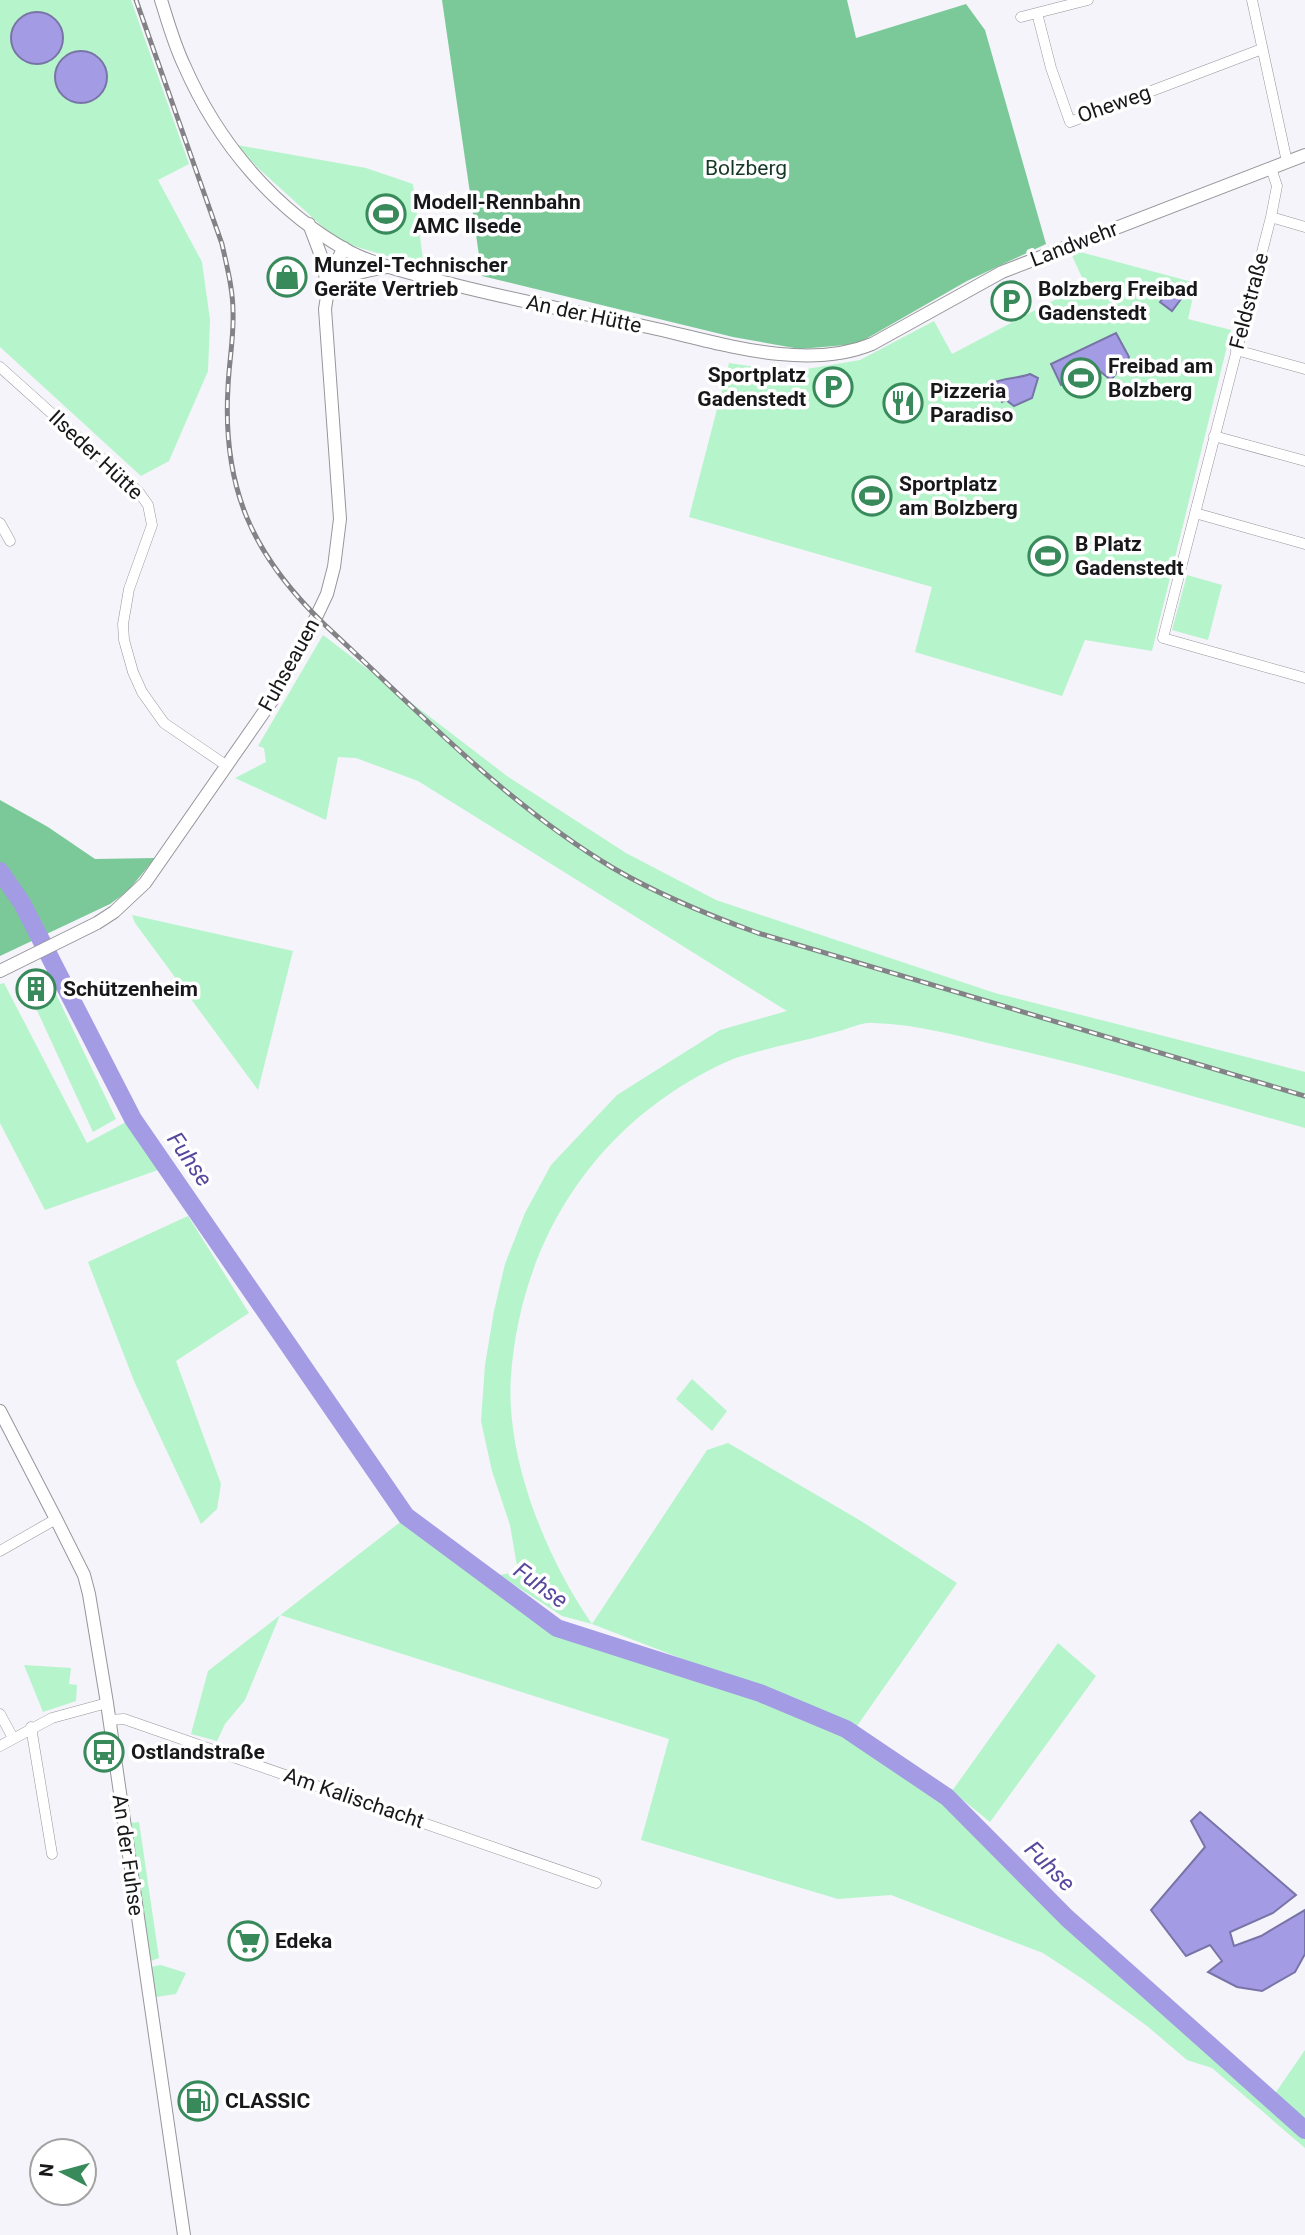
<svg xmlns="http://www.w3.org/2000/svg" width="1305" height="2235" font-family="Roboto,sans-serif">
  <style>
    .green { fill: #b6f4cb }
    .forest { fill: #7bc998 }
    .water { fill: #a39be4; stroke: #7974a7; stroke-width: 2 }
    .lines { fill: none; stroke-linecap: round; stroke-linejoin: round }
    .river { stroke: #a39be4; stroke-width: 18 }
    .minor-casing { stroke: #96969b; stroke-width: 11 }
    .tertiary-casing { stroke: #96969b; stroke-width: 14 }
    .minor { stroke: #fff; stroke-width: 10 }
    .tertiary { stroke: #fff; stroke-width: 12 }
    .rail-casing { stroke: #838387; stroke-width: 5 }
    .rail { stroke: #fff; stroke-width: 2.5; stroke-dasharray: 8; stroke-linecap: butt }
    .labels { text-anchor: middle; stroke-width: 7; stroke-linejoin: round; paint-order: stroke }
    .street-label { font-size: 21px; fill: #18181a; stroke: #fff }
    .park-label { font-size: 21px; fill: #163824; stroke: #fff }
    .poi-label { font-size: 21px; font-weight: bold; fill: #18181a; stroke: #fff; text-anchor: start }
    .water-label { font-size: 23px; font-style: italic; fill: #57479d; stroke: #fff }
  </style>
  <rect width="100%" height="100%" fill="#f4f4fa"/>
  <path class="green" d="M0 0H131L189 164 158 180 202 262 210 320 208 371 169 461 141 476 0 347Z
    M237 145 366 168 413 184 424 267 347 244 335 238 257 167Z
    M1069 249 1196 283 1188 319 1231 330 1152 651 1085 640 1062 696 915 652 932 587 689 517 729 363 789 372 860 360 934 321 952 354 1085 284Z
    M1187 575 1222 585 1208 640 1172 630Z
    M323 635 507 776 626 853 716 900 995 993 1305 1072V1128C1205 1100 1106 1070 1005 1047 962 1037 918 1024 874 1023 864 1022 853 1027 843 1030 820 1036 798 1042 775 1047 761 1051 746 1054 733 1059 602 1116 522 1233 511 1375 505 1457 546 1558 592 1624L707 1450 728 1443 861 1521 957 1583 857 1726 592 1624 562 1616 499 1575 518 1572 510 1525 492 1471 481 1421 485 1365 494 1311 505 1264 525 1213 551 1165 617 1095 720 1030 787 1011 418 781 356 758 338 757 326 820 235 778 266 762 264 748 258 746Z
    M132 915 293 951 258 1090 135 923Z
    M4 983 87 1143 126 1122 158 1170 45 1210 0 1123V984Z
    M56 994 116 1119 93 1132 35 1006Z
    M188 1216 249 1313 176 1361 221 1484 217 1509 201 1524 134 1381 88 1262Z
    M692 1379 727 1411 712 1431 676 1399Z
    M403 1520 555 1631 757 1698 838 1731 948 1804 1074 1934 1279 2113 1305 2138V2148L1212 2068 1187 2060 1147 2026 1084 1980 1043 1953 891 1895 838 1899 641 1840 669 1739 280 1615 245 1700 225 1724 217 1741 191 1734 208 1671Z
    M1058 1643 1096 1676 990 1822 952 1791Z
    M24 1665 71 1668 69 1684 77 1685 76 1701 43 1712Z
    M139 1822 159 1958 151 1961 130 1823Z
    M161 1965 186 1973 176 1994 156 1997 150 1967Z
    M1305 2050V2127L1274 2095Z"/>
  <path class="forest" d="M442 0H847L856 38 966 4 985 30 1046 244 967 281 857 344 800 349 733 337 482 276Z
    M0 800 48 827 95 859 155 858 128 891 110 904 0 956Z"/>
  <path class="water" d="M11 38a26 26 0 1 1 52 0a26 26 0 1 1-52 0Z
    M55 77a26 26 0 1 1 52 0a26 26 0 1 1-52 0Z
    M1169 290 1181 299 1172 311 1160 302Z
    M1116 333 1129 357 1111 380 1097 369 1061 385 1051 364Z
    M1030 374 1038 378 1032 398 1014 406 1006 400 1002 402 993 383C1006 377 1017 379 1030 374Z
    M1200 1812 1296 1895 1273 1913 1230 1932 1234 1946 1261 1936 1305 1910V1954L1295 1972 1262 1991 1237 1987 1208 1972 1222 1961 1210 1945 1186 1956 1151 1910 1205 1847 1191 1821Z"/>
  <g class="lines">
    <path class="river" d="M0 871 22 903 133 1119 406 1516 557 1628 760 1693 846 1729 947 1797 1067 1918 1305 2130"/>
    <g class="minor-casing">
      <path id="minor" d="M1252 0 1287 162
        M1037 13 1051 68 1070 122 1262 49
        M1021 17 1088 0
        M1271 168 1277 186 1271 217 1163 638 1305 678
        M1271 217 1305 227
        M1236 350 1305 369
        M0 367 138 491 148 505 152 525 129 589 123 624 124 640 133 672 142 692 164 723 227 766
        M1214 436 1305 461
        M1195 513 1305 544
        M0 523 10 541
        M0 1551 56 1519
        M0 1714 13 1738
        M110 1720 124 1719 596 1883
        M31 1727 52 1854
        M0 1746 52 1718 107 1703"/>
    </g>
    <g class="tertiary-casing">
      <path id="tertiary" d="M161 0C168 22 174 44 184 65 218 143 275 211 350 252 376 265 408 272 436 280 506 299 577 312 648 327 717 342 804 372 872 344L1002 272 1305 155
        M309 224 323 261 327 287
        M329 289C347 274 363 271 386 267
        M0 971 97 923 114 912 145 883 273 699 309 632 327 594 334 567 340 519 325 309C328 287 333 266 344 248
        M0 1411 56 1519 84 1575 89 1594 107 1703 184 2235"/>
    </g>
    <use href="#minor" class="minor"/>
    <use href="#tertiary" class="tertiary"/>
    <g class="rail-casing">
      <path id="rail" d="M136 0 222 244C227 267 233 289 233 312 234 337 229 362 228 387 222 489 253 556 325 625 417 710 506 804 613 868 659 895 708 915 758 933L1305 1096"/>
    </g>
    <use href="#rail" class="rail"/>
  </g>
  <defs>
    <g id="stadium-ring" transform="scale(2.0125)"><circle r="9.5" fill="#fff" stroke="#388a5b" stroke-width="1.5"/><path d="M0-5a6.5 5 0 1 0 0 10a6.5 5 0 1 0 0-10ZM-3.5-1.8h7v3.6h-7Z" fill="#388a5b"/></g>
    <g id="shop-ring" transform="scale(2.0125)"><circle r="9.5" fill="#fff" stroke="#388a5b" stroke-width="1.5"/><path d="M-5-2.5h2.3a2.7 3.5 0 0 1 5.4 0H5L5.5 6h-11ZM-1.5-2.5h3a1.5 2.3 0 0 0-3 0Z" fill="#388a5b"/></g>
    <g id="parking-ring" transform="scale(2.0125)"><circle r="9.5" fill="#fff" stroke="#388a5b" stroke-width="1.5"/><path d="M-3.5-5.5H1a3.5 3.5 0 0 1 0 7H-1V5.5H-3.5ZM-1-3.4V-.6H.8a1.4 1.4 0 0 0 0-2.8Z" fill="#388a5b"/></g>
    <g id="restaurant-ring" transform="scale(2.0125)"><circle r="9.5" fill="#fff" stroke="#388a5b" stroke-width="1.5"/><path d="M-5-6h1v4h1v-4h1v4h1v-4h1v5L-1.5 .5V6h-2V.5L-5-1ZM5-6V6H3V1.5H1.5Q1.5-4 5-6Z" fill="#388a5b"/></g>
    <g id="building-ring" transform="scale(2.0125)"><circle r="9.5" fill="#fff" stroke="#388a5b" stroke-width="1.5"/><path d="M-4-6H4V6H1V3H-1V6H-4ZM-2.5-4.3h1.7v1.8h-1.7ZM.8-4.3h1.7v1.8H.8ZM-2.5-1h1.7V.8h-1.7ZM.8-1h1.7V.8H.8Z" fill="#388a5b"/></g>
    <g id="bus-ring" transform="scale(2.0125)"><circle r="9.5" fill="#fff" stroke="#388a5b" stroke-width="1.5"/><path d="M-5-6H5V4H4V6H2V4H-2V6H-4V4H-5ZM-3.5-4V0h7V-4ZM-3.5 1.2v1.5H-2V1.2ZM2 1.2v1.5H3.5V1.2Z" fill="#388a5b"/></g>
    <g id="supermarket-ring" transform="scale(2.0125)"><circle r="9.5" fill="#fff" stroke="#388a5b" stroke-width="1.5"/><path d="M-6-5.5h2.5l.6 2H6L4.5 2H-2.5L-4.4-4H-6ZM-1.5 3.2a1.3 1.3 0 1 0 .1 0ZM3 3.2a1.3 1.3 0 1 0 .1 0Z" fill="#388a5b"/></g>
    <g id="fuel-ring" transform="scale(2.0125)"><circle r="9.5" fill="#fff" stroke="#388a5b" stroke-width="1.5"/><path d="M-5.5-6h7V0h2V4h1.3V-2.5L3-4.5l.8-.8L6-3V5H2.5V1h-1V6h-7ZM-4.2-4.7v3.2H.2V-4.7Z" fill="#388a5b"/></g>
  </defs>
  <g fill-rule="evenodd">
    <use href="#stadium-ring" x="386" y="214"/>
    <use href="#shop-ring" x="287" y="277"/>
    <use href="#parking-ring" x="1011" y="301"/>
    <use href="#stadium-ring" x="1081" y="378"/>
    <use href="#parking-ring" x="833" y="387"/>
    <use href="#restaurant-ring" x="903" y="403"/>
    <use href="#stadium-ring" x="872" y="496"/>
    <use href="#stadium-ring" x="1048" y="556"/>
    <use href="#building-ring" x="36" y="989"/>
    <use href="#bus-ring" x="104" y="1752"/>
    <use href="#supermarket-ring" x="248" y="1941"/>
    <use href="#fuel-ring" x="198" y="2101"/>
  </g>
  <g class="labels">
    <g class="street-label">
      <text transform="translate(1114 104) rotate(-19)" y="7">Oheweg</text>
      <text transform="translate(1074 244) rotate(-21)" y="7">Landwehr</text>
      <text transform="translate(1249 301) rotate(-75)" y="7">Feldstraße</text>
      <text transform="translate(584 314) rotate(12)" y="7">An der Hütte</text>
      <text transform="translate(96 455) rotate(43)" y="7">Ilseder Hütte</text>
      <text transform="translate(289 665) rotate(-61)" y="7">Fuhseauen</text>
      <text transform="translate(354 1798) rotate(19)" y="7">Am Kalischacht</text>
      <text transform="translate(128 1855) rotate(82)" y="7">An der Fuhse</text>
    </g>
    <g class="park-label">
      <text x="746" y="175">Bolzberg</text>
    </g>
    <g class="poi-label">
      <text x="413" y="209">Modell-Rennbahn<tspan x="413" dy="24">AMC Ilsede</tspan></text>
      <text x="314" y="272">Munzel-Technischer<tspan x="314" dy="24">Geräte Vertrieb</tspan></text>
      <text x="1038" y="296">Bolzberg Freibad<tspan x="1038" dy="24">Gadenstedt</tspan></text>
      <text x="1108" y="373">Freibad am<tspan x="1108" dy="24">Bolzberg</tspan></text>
      <text x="806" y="382" text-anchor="end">Sportplatz<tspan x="806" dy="24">Gadenstedt</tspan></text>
      <text x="930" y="398">Pizzeria<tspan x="930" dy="24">Paradiso</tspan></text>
      <text x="899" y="491">Sportplatz<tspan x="899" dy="24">am Bolzberg</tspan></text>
      <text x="1075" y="551">B Platz<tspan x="1075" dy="24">Gadenstedt</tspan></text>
      <text x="63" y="996">Schützenheim</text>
      <text x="131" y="1759">Ostlandstraße</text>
      <text x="275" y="1948">Edeka</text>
      <text x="225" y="2108">CLASSIC</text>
    </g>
    <g class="water-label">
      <text transform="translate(190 1159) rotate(55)" y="8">Fuhse</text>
      <text transform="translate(541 1585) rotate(36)" y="8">Fuhse</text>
      <text transform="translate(1050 1866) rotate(45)" y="8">Fuhse</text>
    </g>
  </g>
  <g transform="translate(63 2172) rotate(276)"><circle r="33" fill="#ffffff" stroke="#a3a3a3" stroke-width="2"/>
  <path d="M0-5L12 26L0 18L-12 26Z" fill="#388a5b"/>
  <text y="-10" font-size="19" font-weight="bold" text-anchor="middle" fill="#18181a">N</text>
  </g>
</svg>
